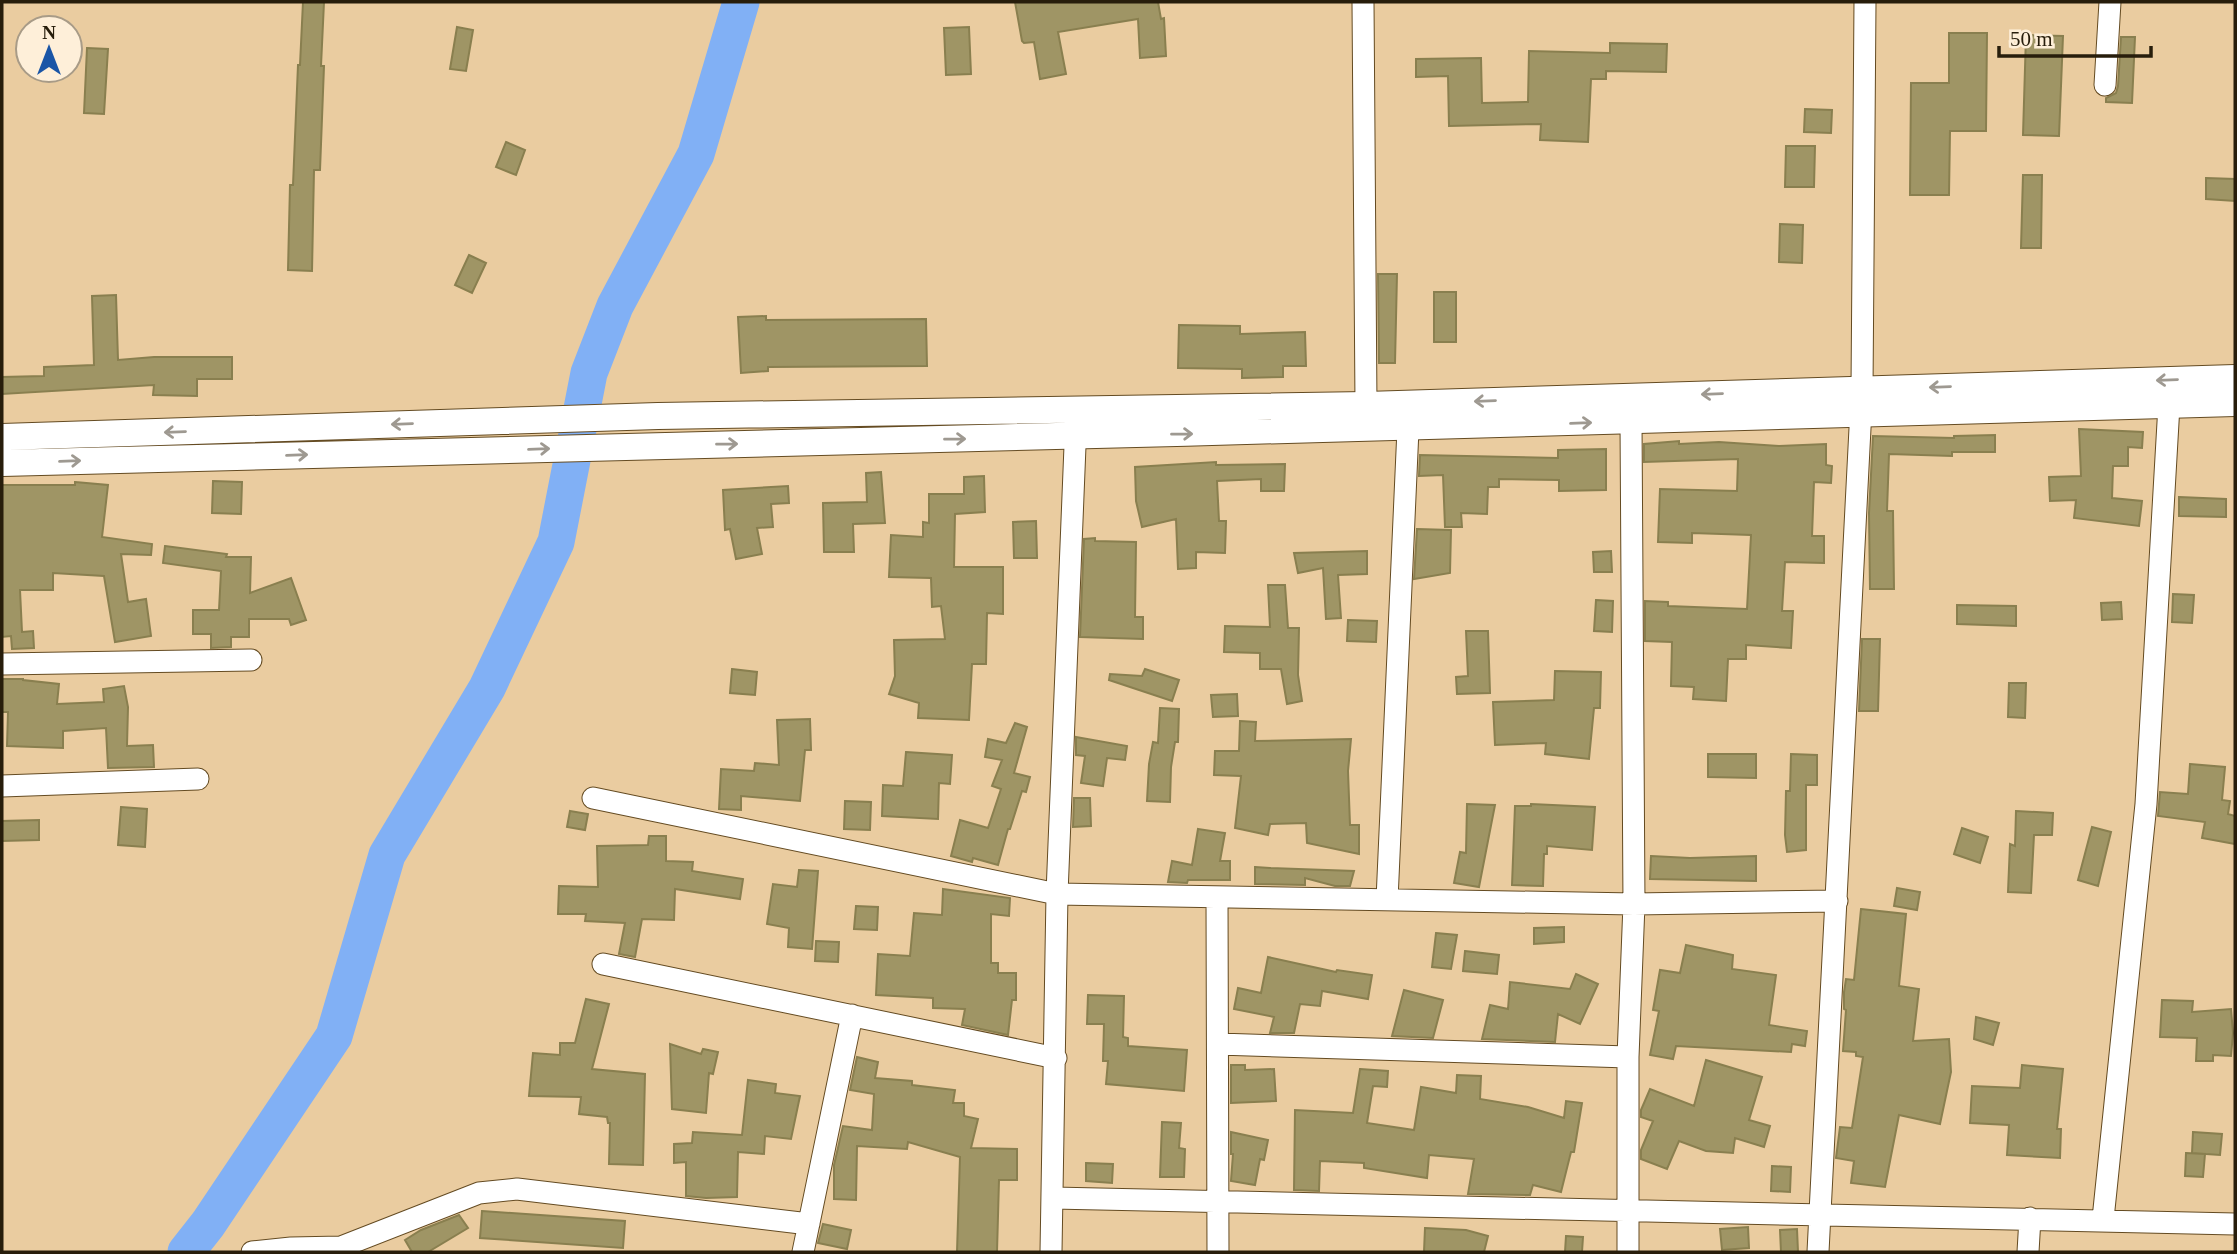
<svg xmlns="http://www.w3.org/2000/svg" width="2237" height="1254" font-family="'Times New Roman',serif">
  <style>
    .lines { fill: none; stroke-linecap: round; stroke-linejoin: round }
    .river { stroke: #81b0f5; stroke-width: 37 }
    .building { fill: #9f9565; stroke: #897f4f; stroke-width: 2 }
    .minor-casing { stroke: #644b22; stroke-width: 23 }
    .major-casing { stroke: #644b22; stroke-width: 28 }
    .minor { stroke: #fff; stroke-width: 21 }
    .major { stroke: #fff; stroke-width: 26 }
    .oneway { stroke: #9e9991 }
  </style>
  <rect width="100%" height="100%" fill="#eacca0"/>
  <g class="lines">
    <path class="river" d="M186 1252 208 1224 334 1036 387 855 487 688 556 542 589 373 615 306 696 154 741 2"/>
  </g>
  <path class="building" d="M303 2H324L321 66H324L320 170H314L312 271 288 270 290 185H293L298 65H300Z
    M1015 2H1158L1161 19 1164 18 1166 56 1140 58 1138 19 1058 32 1066 74 1040 79 1034 42 1024 43 1022 41Z
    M457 27 473 30 466 71 450 69Z
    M969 27 971 74 946 75 944 28Z
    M1949 33H1987L1986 131H1950L1949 195H1910L1911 83H1949Z
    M2026 35 2063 36 2059 136 2023 135Z
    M2121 37H2135L2132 103 2106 102V98L2116 93 2118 86Z
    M1610 43 1667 44 1666 72 1606 71V79H1591L1588 142 1540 140 1541 124 1449 126 1448 76 1416 77V59L1481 58 1482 103 1528 102 1529 51 1610 53Z
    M87 48 108 49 104 114 84 113Z
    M1805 109 1832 110 1831 133 1804 132Z
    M506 142 525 150 516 175 496 167Z
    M1786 146H1815L1814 187H1785Z
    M2023 175H2042L2041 248H2021Z
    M2206 178 2235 179V201L2206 199Z
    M1780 224 1803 225 1802 263 1779 262Z
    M469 255 486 263 472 293 455 285Z
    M1378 274H1397L1395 363H1379Z
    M1434 292H1456V342H1434Z
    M116 295 118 360 154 357H232V379H197V396L153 395 154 385 2 394V377L44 376V367L94 365 92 296Z
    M766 316V320L926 319 927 366 768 367V371L741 373 738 317Z
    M1179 325 1240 326V334L1305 332 1306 366H1283V377L1242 378V369L1178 368Z
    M2079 429 2143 432 2142 448 2128 447V466H2113L2112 498 2142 501 2139 526 2074 518 2076 500 2050 501 2049 477 2081 476Z
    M1995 435V452H1952V456L1889 454 1887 511H1893L1894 589H1870L1869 513 1873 436 1954 438V436Z
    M1679 441V444L1719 442 1779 446 1826 444V465L1832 466 1831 483 1814 482 1812 536H1824V563L1785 562 1782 611H1793L1791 648 1746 645V659H1728L1726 701 1693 699 1694 687 1671 686 1672 642 1645 641V601L1668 602V606L1747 609 1751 535 1692 533V543L1658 542 1660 489 1737 491 1738 459 1644 462V444Z
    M1606 449V490L1559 491V480L1499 479V487H1488L1487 514 1461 513 1462 527H1445L1443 475 1419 476 1420 455 1558 458V450Z
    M1216 462V465L1285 464 1284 491H1261V479L1217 481 1219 521H1226L1225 553 1196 552V568L1178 569 1176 519 1142 527 1136 501 1135 467Z
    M881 472 885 523 853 524 854 552H824L823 503 867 502 866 473Z
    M984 476 985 512 955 514 954 567H1003V614L987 613 986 664H972L969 720 918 718 919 703 889 694 895 676 894 640 945 639 941 606 932 607 931 578 889 577 891 535 923 537V522L929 523V494H964V477Z
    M213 481 242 482 241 514 212 513Z
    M75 482 108 485 102 537 152 544 151 555 121 554 128 602 146 599 151 636 115 642 104 576 53 573V590H20L22 632 33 631 34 648 12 649 11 636 2 637V485H75Z
    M788 486 789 503 771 504 773 527 757 528 762 554 736 559 730 529 725 530 723 490Z
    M2179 497 2226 499V517L2179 516Z
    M1036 521 1037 558H1014L1013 522Z
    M1417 529 1451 530 1450 573 1414 579Z
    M1095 538V541L1136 542 1135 617H1143V639L1080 637 1084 539Z
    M165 546 227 554 226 557H251L250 593 291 578 306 620 291 625 289 619H249V637H231V647L211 648V634H193V610H219L221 571 163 563Z
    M1367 551V574L1338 575 1341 618 1326 619 1323 568 1298 573 1294 553Z
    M1611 551 1612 572H1594L1593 552Z
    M1268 585H1285L1288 628H1299L1298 675 1302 701 1287 704 1281 669H1260V653L1224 652 1225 626 1270 627Z
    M2173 594 2194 595 2192 623 2172 622Z
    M1596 600 1613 601 1612 632 1594 631Z
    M2121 602 2122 619 2102 620 2101 603Z
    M1957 605 2016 606V626L1957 624Z
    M1348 620 1377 621 1376 642 1347 641Z
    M1466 631H1488L1490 693 1457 694 1456 677 1468 676Z
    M1862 639H1880L1878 711H1859Z
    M732 669 757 672 755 695 730 693Z
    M1145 669 1179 680 1172 701 1109 680 1110 674 1142 676Z
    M1555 671 1601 672 1600 708H1594L1589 759 1545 754 1546 743 1495 745 1493 702 1554 700Z
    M2 679H23V680L59 684 57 704 104 702 103 689 124 686 128 707 127 746 153 745 154 767 108 768 106 728 63 731V748L7 746 8 712H2Z
    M2009 683H2026L2025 718 2008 717Z
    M1237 694 1238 716 1213 717 1211 695Z
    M1160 708 1179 709 1178 742H1175L1171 767 1170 802 1147 801 1149 764 1153 742 1158 743Z
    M810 719 811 750H805L800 801 741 796V810L719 809 721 769 754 771 755 763 779 765 777 720Z
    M1240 721 1256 722 1255 741 1351 739 1348 771 1350 825H1359V854L1307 843 1306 823 1270 824 1268 835 1235 828 1241 776 1214 775 1215 751H1239Z
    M1015 723 1027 727 1014 773 1030 777 1026 792 1022 791 1010 829H1008L998 865 973 858 972 862 951 856 960 820 988 828 1001 789 992 786 1002 760 985 757 988 739 1006 743Z
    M1076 737 1127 746 1125 760 1107 758 1103 786 1081 783 1085 756 1076 755Z
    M906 752 952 755 950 784 939 783 938 819 882 816 883 785 903 786Z
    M1708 754H1756V778L1708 777Z
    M1791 754 1817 755V785H1806V850L1787 852 1785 835 1786 791H1790Z
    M2190 764 2225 767 2222 800 2230 801 2228 814 2235 816V844L2202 838 2205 822 2158 816 2160 792 2188 794Z
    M1074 798H1090L1091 826 1073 827Z
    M845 801 871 802 870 830 844 829Z
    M1467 804 1495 805 1479 887 1454 883 1460 852 1466 853Z
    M1531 804 1595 807 1592 850 1547 846V854H1544L1543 886 1512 885 1515 806H1531Z
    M121 807 147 809 145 847 118 845Z
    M570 811 588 814 585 830 567 827Z
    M2016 811 2053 813 2052 835H2034L2031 893 2008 892 2010 844 2015 846Z
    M39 820V840L2 841V821Z
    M2092 827 2111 832 2098 886 2078 880Z
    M1962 828 1988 837 1980 863 1954 854Z
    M1198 829 1225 833 1220 861H1230V880H1188L1187 883 1168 882 1172 861 1192 865Z
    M649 836H666V861L693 862 692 871 743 879 740 899 675 889 674 920 642 919 635 957 619 954 625 923 585 921 586 914H558L559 886 598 887 597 846 648 845Z
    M1651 856 1690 858 1756 856V881L1650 879Z
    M1255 867 1270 868 1354 871 1350 886H1335L1305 878V885L1255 884Z
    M799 870 818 871 812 949 788 947 789 928 767 924 773 884 797 887Z
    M1897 888 1920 892 1917 910 1894 906Z
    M943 889 1010 898 1009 916 991 914V963H998V973H1016V1000H1012L1008 1035 962 1025 965 1009 933 1008V998L876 995 878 954 910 956 914 913 942 915Z
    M856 906 878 907 877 930 854 929Z
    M1861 909 1906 914 1899 986 1919 989 1913 1041 1949 1039 1951 1072 1940 1124 1899 1115 1885 1187 1851 1183 1854 1161 1836 1158 1840 1127 1852 1128 1863 1057 1856 1056V1052L1843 1051 1846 1010 1844 1009V992L1846 979 1854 980Z
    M1564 927V942L1534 944V928Z
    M1436 933 1457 935 1451 969 1432 967Z
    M816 941 839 942 838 962 815 961Z
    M1686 945 1733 955 1732 969 1776 975 1769 1025 1807 1031 1805 1046 1792 1044 1791 1052 1676 1046 1673 1059 1650 1055 1659 1011 1653 1010 1660 970 1680 973Z
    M1465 951 1499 955 1497 974 1463 971Z
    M1268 957 1336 972 1337 970 1372 975 1368 999 1322 991 1320 1006 1300 1004 1294 1033H1270L1274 1017 1234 1009 1238 988 1261 993Z
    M1576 974 1598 984 1580 1024 1558 1014 1555 1042 1482 1039 1490 1005 1508 1009 1510 982 1570 989Z
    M1404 990 1443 1000 1433 1038 1392 1036Z
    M1088 995 1124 996 1123 1037 1128 1038V1046L1187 1050 1184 1091 1106 1084 1108 1061H1103L1104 1024H1087Z
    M586 999 609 1004 592 1069 645 1074 643 1165 609 1164 610 1123H608L607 1117 579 1114 581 1097 529 1096 533 1053 560 1055V1043H575Z
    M2162 1000 2193 1001 2192 1012 2231 1009 2233 1033 2231 1056 2213 1055V1061H2196L2197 1038 2160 1037Z
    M1976 1017 1999 1023 1993 1045 1974 1039Z
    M670 1044 701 1054 703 1049 718 1052 713 1074 709 1073 706 1113 672 1109Z
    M857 1057 878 1062 875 1078 912 1081V1085L955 1090 953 1103H964V1116L978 1119 971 1148 1017 1149V1180H999L997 1252H957L960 1157 908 1142 907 1149 857 1146 856 1200 834 1199V1165L843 1126 872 1130 874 1094 850 1090Z
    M1706 1060 1762 1077 1749 1120 1770 1126 1764 1147 1735 1138 1733 1153 1706 1151 1679 1141 1667 1169 1641 1159V1150L1653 1121 1641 1117V1110L1650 1089 1694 1106Z
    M1231 1065H1245V1070L1274 1069 1276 1101 1231 1103Z
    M2022 1065 2063 1069 2057 1129H2061L2060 1158 2007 1155 2009 1125 1970 1123 1972 1086 2020 1088Z
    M1360 1069 1388 1071 1387 1087 1373 1086 1367 1123 1414 1130 1421 1087 1456 1093 1457 1075 1481 1076 1480 1099 1528 1107 1564 1118 1566 1101 1582 1103 1574 1152H1571L1561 1192 1533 1185 1530 1195 1468 1194 1474 1159 1429 1155 1427 1178 1364 1168V1163L1320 1161 1319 1191 1294 1190 1295 1110 1353 1113Z
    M748 1080 776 1084 775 1093 800 1096 791 1139 765 1136 764 1154 738 1152 737 1197 706 1198 686 1196V1162L674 1163V1144L692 1143 693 1132 742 1135Z
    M1162 1122 1181 1123 1179 1148 1185 1149 1184 1177H1160Z
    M1231 1132 1268 1140 1264 1160 1260 1159 1255 1185 1231 1181 1233 1154H1231Z
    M2193 1132 2222 1134 2220 1155 2192 1153Z
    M2186 1153 2205 1154 2203 1177 2185 1176Z
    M1086 1163 1113 1164 1112 1183 1086 1181Z
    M1772 1166 1791 1167 1790 1192 1771 1191Z
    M482 1211 625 1221 623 1248 480 1238Z
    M459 1215 468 1228 428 1252H412L405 1240 421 1230Z
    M823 1224 851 1230 847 1249 818 1243Z
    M1748 1227 1749 1248 1722 1250 1720 1229Z
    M1425 1228 1466 1230 1488 1236 1484 1252H1424Z
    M1797 1229 1798 1252H1781L1780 1230Z
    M1566 1236 1583 1237 1582 1252H1565Z"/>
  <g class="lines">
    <g class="minor-casing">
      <path id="minor" d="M1363 2 1366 405
        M2105 85 2110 2
        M2 664 251 660
        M2 786 198 779
        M593 798 1057 894 1634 904 1837 901
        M1217 897 1218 1252
        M1387 900 1408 429
        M603 964 1056 1058
        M1218 1044 1628 1057
        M1053 1198 2235 1224
        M2103 1219 2146 804 2169 405
        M252 1252 291 1248 341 1247 479 1193 517 1189 809 1224
        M803 1252 852 1015
        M1051 1252 1057 894 1076 421
        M1628 1252V1057L1634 904 1631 422
        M1818 1252 1862 389 1865 2
        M2028 1252 2030 1218"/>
    </g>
    <g class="major-casing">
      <path id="major" d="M2 437 658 416 1366 405 2235 378
        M2 463C746 443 1491 427 2235 403"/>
    </g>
    <use href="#minor" class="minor"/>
    <use href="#major" class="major"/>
  </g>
  <defs><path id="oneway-shaft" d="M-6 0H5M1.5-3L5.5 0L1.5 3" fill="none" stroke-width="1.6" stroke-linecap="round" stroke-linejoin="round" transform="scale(1.75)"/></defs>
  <g class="oneway">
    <use href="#oneway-shaft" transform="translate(2167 380) rotate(178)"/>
    <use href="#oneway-shaft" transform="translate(1940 387) rotate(178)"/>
    <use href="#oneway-shaft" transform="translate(1712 394) rotate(178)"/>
    <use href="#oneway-shaft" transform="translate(1485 401) rotate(178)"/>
    <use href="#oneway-shaft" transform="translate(1581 423) rotate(-2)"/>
    <use href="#oneway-shaft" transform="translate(402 424) rotate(178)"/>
    <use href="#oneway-shaft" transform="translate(175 432) rotate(178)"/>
    <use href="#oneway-shaft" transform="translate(1182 434) rotate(-1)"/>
    <use href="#oneway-shaft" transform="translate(955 439) rotate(-1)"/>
    <use href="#oneway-shaft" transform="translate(727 444) rotate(-1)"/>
    <use href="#oneway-shaft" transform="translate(539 449) rotate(-2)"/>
    <use href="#oneway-shaft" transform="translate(297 455) rotate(-2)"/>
    <use href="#oneway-shaft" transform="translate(70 461) rotate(-2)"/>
  </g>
  <rect width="2237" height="1254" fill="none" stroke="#271d0b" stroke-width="7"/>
  <g transform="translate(49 49)"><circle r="33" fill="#feefd9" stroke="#a89b87" stroke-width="2"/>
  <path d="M0-5L12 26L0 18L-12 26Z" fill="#1a55a6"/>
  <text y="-10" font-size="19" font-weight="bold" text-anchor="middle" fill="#271d0b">N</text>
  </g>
  <path d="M1999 46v10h152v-10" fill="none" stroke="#271d0b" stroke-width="3.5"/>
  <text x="2010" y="46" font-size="21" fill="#271d0b" stroke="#feefd9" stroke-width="5" paint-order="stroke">50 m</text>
</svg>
